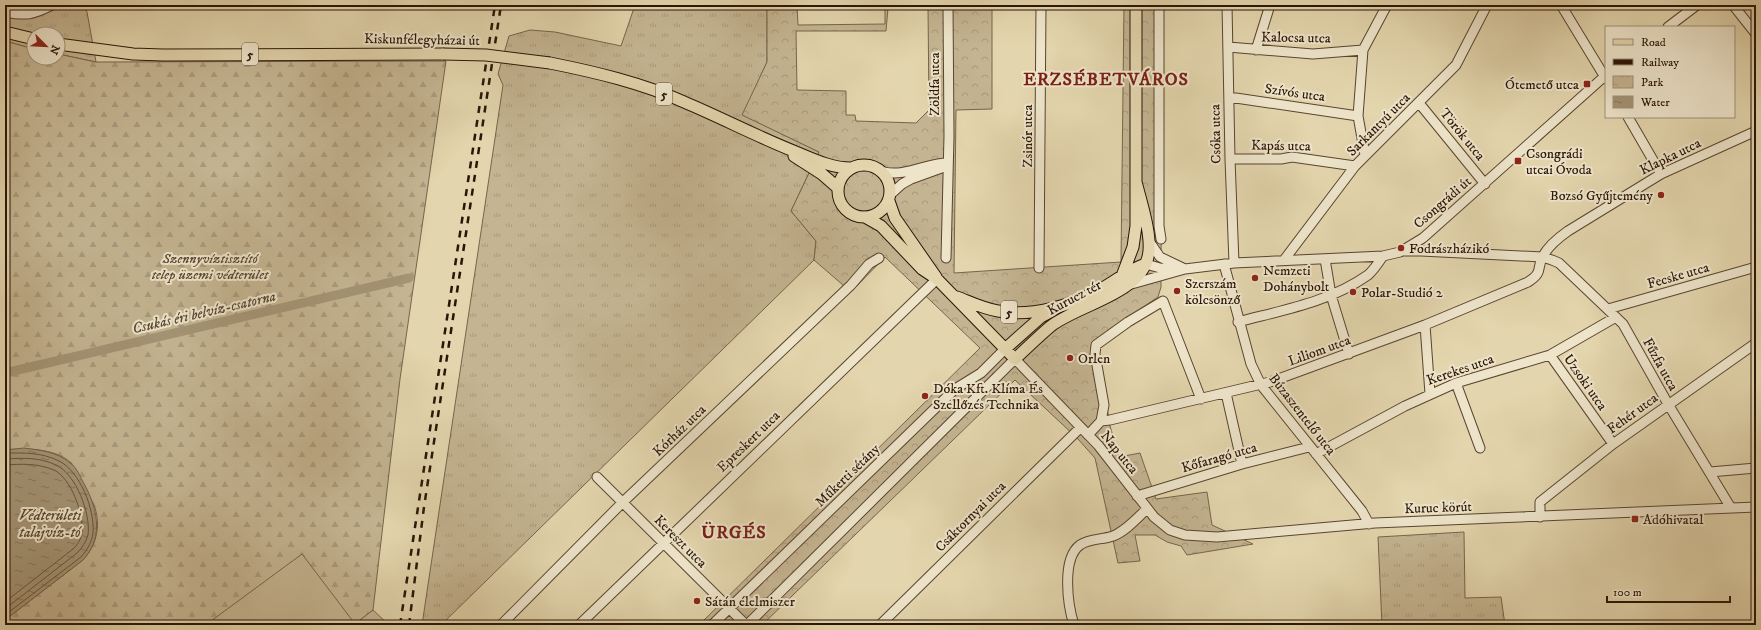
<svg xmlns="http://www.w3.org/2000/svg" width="1761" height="630" font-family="'IM FELL DW Pica',serif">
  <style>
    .grass { fill: url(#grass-tufts); stroke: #78644c }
    .forest { fill: url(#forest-firs); stroke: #78644c }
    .park { fill: url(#park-crowns); stroke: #78644c }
    .pitch { fill: #c4b491; stroke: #78644c }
    .water { fill: url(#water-ripples); stroke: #746149 }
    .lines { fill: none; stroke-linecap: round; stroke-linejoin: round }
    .shore { stroke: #68543e; stroke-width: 1 }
    .canal { stroke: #a49475; stroke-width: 9 }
    .minor-casing { stroke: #594530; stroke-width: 11 }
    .major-casing { stroke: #2b1507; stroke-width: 13 }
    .minor { stroke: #ede4ca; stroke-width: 9 }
    .major { stroke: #e3d5ad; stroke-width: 11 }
    .rail { stroke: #2b1507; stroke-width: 2.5; stroke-dasharray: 7 7; stroke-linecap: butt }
    .major-bridge-casing { stroke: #2b1507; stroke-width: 13; stroke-linecap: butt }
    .major-bridge { stroke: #e3d5ad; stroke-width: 11 }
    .poi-dot { fill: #8f2418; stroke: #ede4ca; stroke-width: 1.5 }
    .labels { text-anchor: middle; stroke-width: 4; stroke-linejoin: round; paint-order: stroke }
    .shield { fill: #ede4ca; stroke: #655342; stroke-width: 1 }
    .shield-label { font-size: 13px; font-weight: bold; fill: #2b1507 }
    .street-label { font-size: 14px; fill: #2b1507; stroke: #ede4ca }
    .poi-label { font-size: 14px; fill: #2b1507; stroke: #ede4ca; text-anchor: start }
    .park-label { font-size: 14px; font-style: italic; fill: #594530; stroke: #ede4ca }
    .water-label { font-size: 15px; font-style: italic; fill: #5b4833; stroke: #ede4ca }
    .district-label { font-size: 18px; font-weight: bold; letter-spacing: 1px; fill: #7a1f14; stroke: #ede4ca }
  </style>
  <defs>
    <pattern id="grass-tufts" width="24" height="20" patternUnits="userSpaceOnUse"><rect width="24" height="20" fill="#c4b491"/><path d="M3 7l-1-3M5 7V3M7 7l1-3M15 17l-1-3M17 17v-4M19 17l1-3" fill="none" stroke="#a99a7c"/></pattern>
    <pattern id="forest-firs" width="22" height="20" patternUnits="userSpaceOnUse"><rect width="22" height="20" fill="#c4b491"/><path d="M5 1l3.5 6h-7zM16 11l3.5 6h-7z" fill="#a99a7c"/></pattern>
    <pattern id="park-crowns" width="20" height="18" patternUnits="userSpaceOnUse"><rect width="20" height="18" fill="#c4b491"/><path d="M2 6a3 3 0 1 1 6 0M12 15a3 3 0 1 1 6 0" fill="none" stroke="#a99a7c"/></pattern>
    <pattern id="water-ripples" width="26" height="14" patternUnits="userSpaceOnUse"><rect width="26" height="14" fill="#a49475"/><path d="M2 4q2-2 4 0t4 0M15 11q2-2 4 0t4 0" fill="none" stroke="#86785e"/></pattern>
  </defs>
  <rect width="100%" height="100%" fill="#e3d5ad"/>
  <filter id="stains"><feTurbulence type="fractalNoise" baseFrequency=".005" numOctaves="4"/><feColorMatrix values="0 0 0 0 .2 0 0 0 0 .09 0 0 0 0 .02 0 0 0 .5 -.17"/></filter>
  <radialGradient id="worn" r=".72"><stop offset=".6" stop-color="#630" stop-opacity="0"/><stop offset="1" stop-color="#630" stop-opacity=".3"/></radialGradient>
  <path class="grass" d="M5 5H84L87 12 96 62 58 54V34H34V49L5 41Z
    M635 5H767V62L743 115 819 152 791 211 816 241 814 260 441 625H422L503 85 498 74 509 36 530 30 555 32 621 46Z
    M1464 532 1465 598 1501 597 1505 625H1382L1378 537Z"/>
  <path class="forest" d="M5 41 34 49V58H58V54L96 62 446 61 400 379 373 610 355 624 211 622 213 625H5V620L83 560C96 546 101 527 95 508 92 500 86 492 82 484 78 478 75 467 70 462 54 448 25 448 5 450Z"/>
  <path class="park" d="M767 5H797L798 25 885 24V5H895L894 8H888L886 31H796L797 90 846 91V115H855L856 121 916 123 929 110 928 6 921 5H992V109L956 110 954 273 1121 262 1124 5H1162L1161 287 1158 297 1105 333 1097 347 1110 426 1119 457 1140 453 1156 499 1207 492 1212 525 1253 544 1187 555 1181 546 1167 542 1155 535H1135L1140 561 1118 563 1095 458 1077 438 1015 380 762 625H699L980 348 885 257 851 292 814 260 816 241 791 211 819 152 742 115 767 62Z"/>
  <path class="pitch" d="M302 554 355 624 373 610 389 625H213L211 621Z"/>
  <path class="water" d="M24 448C39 450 58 452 70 463 76 467 79 474 82 480 97 506 105 536 83 560L5 620V450Z"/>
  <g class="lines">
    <path class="shore" d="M5 453C24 453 41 452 59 461 80 471 95 510 93 533 92 542 87 550 81 557L5 615
      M5 459C23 458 39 457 56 465 76 474 91 514 88 535 86 542 82 548 77 553L5 609
      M5 465C22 464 37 463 54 470 71 478 84 514 82 533 81 539 78 544 73 549L5 602"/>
    <path class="canal" d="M5 373 409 278"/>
    <g class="minor-casing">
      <path id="minor" d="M1159 5V226L1161 239
        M1227 5 1230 159 1234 263
        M1561 5 1606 79
        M1733 5 1756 34
        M5 12C27 16 32 15 52 5
        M1668 27 1697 5
        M1228 47 1313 54 1363 50
        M1256 50 1270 5
        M1229 97 1358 116
        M1419 103 1485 184
        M1628 117 1661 174
        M1365 155 1358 116 1363 50 1387 5
        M1230 159H1281L1292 157 1355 166
        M884 172C906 177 926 163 948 163
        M891 194 902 184 911 179 944 167
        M1149 241 1160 257 1185 269
        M1401 251H1421L1542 257 1552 260 1559 263 1623 324 1668 404 1731 508
        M946 258 949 136 948 5
        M1325 259 1331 295 1349 354
        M1284 260 1355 166 1456 65 1487 5
        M1146 264 1160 268 1178 269
        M1224 264 1251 364 1261 385 1362 511 1369 524
        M1039 268 1041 5
        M1128 285 1185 269 1234 263 1383 256 1400 252 1423 238 1606 75
        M1608 309 1756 267
        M1238 322C1283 310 1330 302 1368 275 1374 270 1379 262 1383 256
        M1425 325 1430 394
        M1550 355 1613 444
        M1456 383 1480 448
        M1226 393 1242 464
        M1101 421 1104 405 1095 354 1096 345 1128 322 1163 301 1201 399
        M1088 435 1101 421 1110 420 1270 382 1425 325 1528 282C1544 272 1536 268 1543 256 1549 245 1558 238 1568 231L1661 174 1756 131
        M1316 454 1405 406 1456 383 1550 355 1616 317
        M1710 472 1756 468
        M597 477 746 625
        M1137 496 1242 464 1309 447
        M1540 517V502L1613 444 1756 343
        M501 625 623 502 851 285 869 264 879 258
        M579 625 937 279
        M712 625 955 389 981 373 1005 349
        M747 625 1015 359 1098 445 1154 517 1170 530 1185 535 1217 537 1375 523 1756 507
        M880 625 1080 428
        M1074 625C1068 606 1061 559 1080 545 1090 538 1102 540 1113 536 1126 531 1137 518 1147 509"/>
    </g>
    <g class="major-casing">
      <path id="major" d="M5 32 34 39
        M58 44 133 54 163 55 443 54
        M550 63C595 72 642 83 684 102 722 118 758 137 796 152 813 159 831 168 851 168
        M794 156 822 174 838 188
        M838 191a26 26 0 1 1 52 0a26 26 0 1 1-52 0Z
        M889 201 895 218 936 277
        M865 217 881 226 922 269 937 279 1015 359C1027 348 1039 336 1051 326 1078 305 1140 294 1148 257 1153 238 1141 201 1136 182
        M1122 276 1133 247 1136 226V5
        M957 297C970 302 984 309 998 311 1032 317 1071 306 1101 289 1116 281 1129 269 1146 264
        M1005 349 1041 317 1052 311"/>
    </g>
    <use href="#minor" class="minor"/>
    <use href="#major" class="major"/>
    <path class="rail" d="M400 625 495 5
      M409 625 424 507 501 5"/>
    <g class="major-bridge-casing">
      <path id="major-bridge" d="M443 54 486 55 550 63"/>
    </g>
    <use href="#major-bridge" class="major-bridge"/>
  </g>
  <g class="poi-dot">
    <rect x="1583" y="80" width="8" height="8" rx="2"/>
    <rect x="1514" y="157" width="8" height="8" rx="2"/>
    <circle cx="1661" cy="195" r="4"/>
    <circle cx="1401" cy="248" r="4"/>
    <circle cx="1255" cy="278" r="4"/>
    <circle cx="1177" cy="291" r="4"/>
    <circle cx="1353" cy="292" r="4"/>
    <circle cx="1070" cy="358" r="4"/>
    <circle cx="925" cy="396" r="4"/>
    <rect x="1631" y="515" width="8" height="8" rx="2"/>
    <circle cx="697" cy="601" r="4"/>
  </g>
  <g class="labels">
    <g class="shield">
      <rect x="242" y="43" width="16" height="22" rx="3"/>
      <rect x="656" y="83" width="16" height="22" rx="3"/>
      <rect x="1001" y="301" width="16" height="22" rx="3"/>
    </g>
    <g class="shield-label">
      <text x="250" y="59">5</text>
      <text x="664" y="99">5</text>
      <text x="1009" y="317">5</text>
    </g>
    <g class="street-label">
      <text transform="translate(1296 37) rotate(1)" y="5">Kalocsa utca</text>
      <text transform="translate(422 39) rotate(1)" y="5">Kiskunfélegyházai út</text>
      <text transform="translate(934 84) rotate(-90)" y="5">Zöldfa utca</text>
      <text transform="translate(1295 92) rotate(8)" y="5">Szívós utca</text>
      <text transform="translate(1378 124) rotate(-45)" y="5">Sarkantyú utca</text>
      <text transform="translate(1215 134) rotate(-91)" y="5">Csóka utca</text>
      <text transform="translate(1463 134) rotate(51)" y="5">Török utca</text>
      <text transform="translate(1027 136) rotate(-90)" y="5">Zsinór utca</text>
      <text transform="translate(1281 145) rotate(1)" y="5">Kapás utca</text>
      <text transform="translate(1670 156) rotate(-26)" y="5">Klapka utca</text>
      <text transform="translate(1442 202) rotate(-41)" y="5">Csongrádi út</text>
      <text transform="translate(1678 275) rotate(-16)" y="5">Fecske utca</text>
      <text transform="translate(1074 297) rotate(-28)" y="5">Kurucz tér</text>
      <text transform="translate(1319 350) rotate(-20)" y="5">Liliom utca</text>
      <text transform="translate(1661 364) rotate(61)" y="5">Fűzfa utca</text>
      <text transform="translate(1460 369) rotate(-19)" y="5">Kerekes utca</text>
      <text transform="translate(1586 382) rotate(55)" y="5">Uzsoki utca</text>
      <text transform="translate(1632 413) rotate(-36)" y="5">Fehér utca</text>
      <text transform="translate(1303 414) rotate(52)" y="5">Búzaszentelő utca</text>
      <text transform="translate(679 430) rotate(-44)" y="5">Kórház utca</text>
      <text transform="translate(748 441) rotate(-44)" y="5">Epreskert utca</text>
      <text transform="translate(1120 452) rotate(51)" y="5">Nap utca</text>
      <text transform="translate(1219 457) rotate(-16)" y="5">Kőfaragó utca</text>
      <text transform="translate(847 475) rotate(-44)" y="5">Műkerti sétány</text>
      <text transform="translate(1438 507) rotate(-2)" y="5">Kuruc körút</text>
      <text transform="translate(970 516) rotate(-45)" y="5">Csáktornyai utca</text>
      <text transform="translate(681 541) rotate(45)" y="5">Kereszt utca</text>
    </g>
    <g class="poi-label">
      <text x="1579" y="89" text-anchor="end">Ótemető utca</text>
      <text x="1526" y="158">Csongrádi<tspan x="1526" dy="16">utcai Óvoda</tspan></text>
      <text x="1653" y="200" text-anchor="end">Bozsó Gyűjtemény</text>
      <text x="1409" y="253">Fodrászházikó</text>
      <text x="1263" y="275">Nemzeti<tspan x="1263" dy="16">Dohánybolt</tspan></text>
      <text x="1185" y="288">Szerszám<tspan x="1185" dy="16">kölcsönző</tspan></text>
      <text x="1361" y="297">Polar-Studió 2</text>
      <text x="1078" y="363">Orlen</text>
      <text x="933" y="393">Dóka Kft. Klíma És<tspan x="933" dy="16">Szellőzés Technika</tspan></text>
      <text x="1643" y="524">Adóhivatal</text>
      <text x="705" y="606">Sátán élelmiszer</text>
    </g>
    <g class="park-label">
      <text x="210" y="263">Szennyvíztisztító<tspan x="210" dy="16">telep üzemi védterület</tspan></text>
    </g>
    <g class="water-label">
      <text transform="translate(204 312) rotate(-13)" y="5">Csukás éri belvíz-csatorna</text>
      <text x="50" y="520">Védterületi<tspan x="50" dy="17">talajvíz-tó</tspan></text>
    </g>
    <g class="district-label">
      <text x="1106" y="85">ERZSÉBETVÁROS</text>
      <text x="734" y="538">ÜRGÉS</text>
    </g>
  </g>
  <rect width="1761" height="630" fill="none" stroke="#e3d5ad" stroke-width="20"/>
  <rect x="6" y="6" width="1749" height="618" fill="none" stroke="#2b1507" stroke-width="2"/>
  <rect x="10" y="10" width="1741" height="610" fill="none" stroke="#2b1507"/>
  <rect x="1605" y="26" width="130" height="92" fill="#ede4ca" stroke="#9f917c"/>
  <rect x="1613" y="39" width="20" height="6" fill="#e3d5ad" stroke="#9f917c"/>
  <text x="1641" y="46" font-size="12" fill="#2b1507">Road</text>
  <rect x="1613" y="59" width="20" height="6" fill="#2b1507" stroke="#9f917c"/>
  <text x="1641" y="66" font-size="12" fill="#2b1507">Railway</text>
  <rect x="1613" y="76" width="20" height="12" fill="url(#park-crowns)" stroke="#9f917c"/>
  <text x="1641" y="86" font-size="12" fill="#2b1507">Park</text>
  <rect x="1613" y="96" width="20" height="12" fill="url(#water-ripples)" stroke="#9f917c"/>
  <text x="1641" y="106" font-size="12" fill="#2b1507">Water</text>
  <g transform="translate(46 46) rotate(114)"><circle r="19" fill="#ede4ca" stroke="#9f917c"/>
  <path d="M0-3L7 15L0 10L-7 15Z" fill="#8f2418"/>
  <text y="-6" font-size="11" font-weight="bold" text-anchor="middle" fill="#2b1507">N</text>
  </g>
  <path d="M1607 596v6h123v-6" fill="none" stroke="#2b1507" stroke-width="2"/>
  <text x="1613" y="596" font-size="12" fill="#2b1507" stroke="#ede4ca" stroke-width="3" paint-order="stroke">100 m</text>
  <rect width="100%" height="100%" filter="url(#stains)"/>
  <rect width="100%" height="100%" fill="url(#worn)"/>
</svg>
